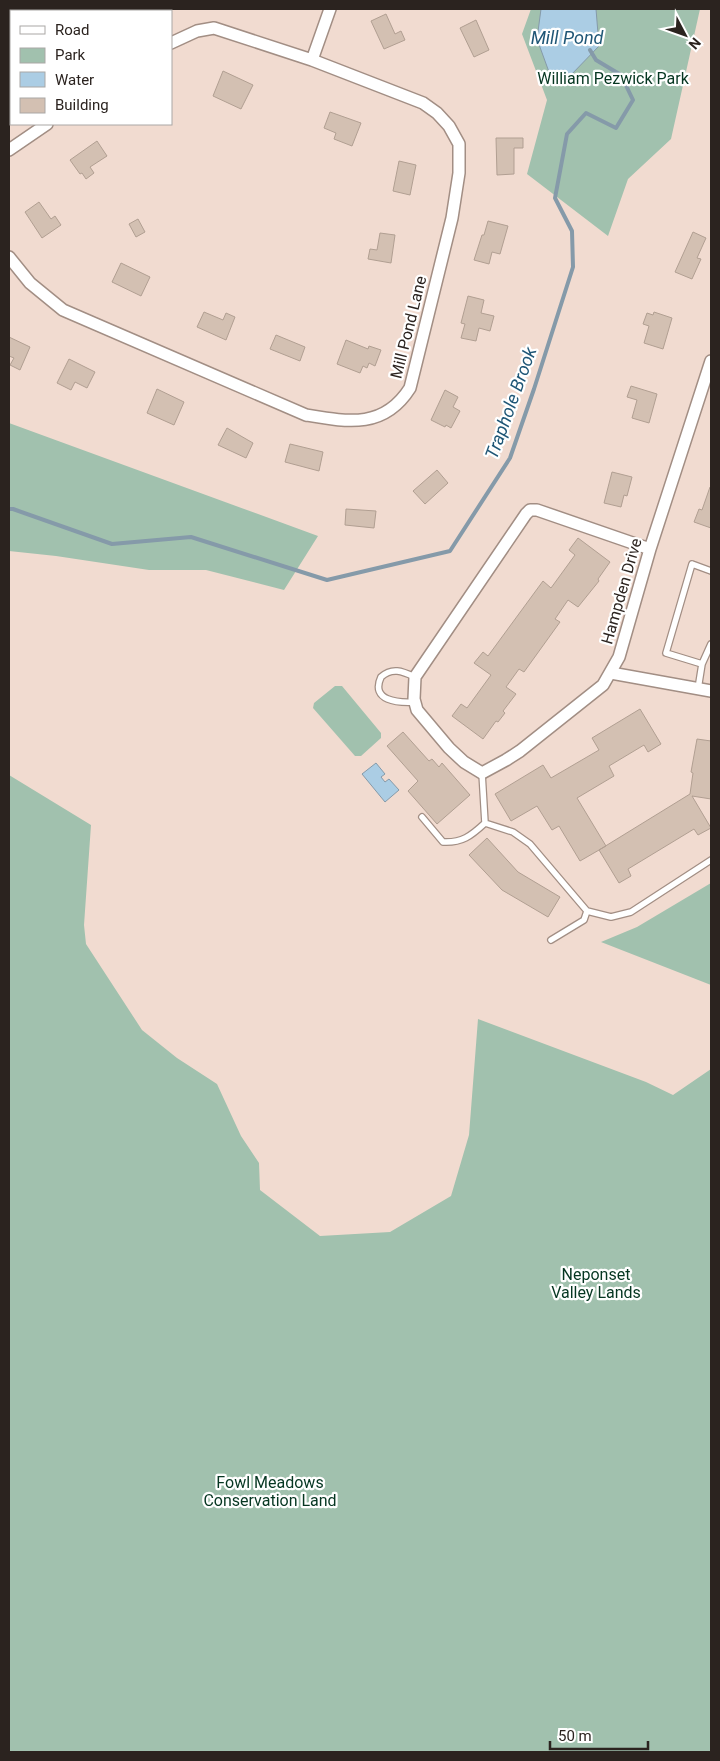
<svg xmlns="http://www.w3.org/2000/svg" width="720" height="1761" font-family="Roboto,sans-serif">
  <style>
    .green { fill: #a1c1ae }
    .water { fill: #abcde4; stroke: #859aa9 }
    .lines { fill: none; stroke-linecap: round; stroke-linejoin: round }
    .stream { stroke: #859aa9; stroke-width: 4 }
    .building { fill: #d3c0b2; stroke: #b19f92 }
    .service-casing { stroke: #a28e84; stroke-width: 8 }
    .minor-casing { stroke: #a28e84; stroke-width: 14 }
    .service { stroke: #fff; stroke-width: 5.5 }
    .minor { stroke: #fff; stroke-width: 11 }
    .labels { text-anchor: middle; stroke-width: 4.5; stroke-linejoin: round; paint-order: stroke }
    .park-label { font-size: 16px; fill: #053621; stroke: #fff }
    .street-label { font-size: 16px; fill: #2b231f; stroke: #fff }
    .water-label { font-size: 18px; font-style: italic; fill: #1f5676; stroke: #fff }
  </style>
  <rect width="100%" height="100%" fill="#f1dbd0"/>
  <path class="green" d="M531 9H700L671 139 628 179 608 236 527 174 547 100 522 34Z
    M9 423 318 536 284 590 206 570H149L56 556 9 551Z
    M335 686H342L381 733V738L361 756H355L313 708 314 703Z
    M9 775 91 825 84 925 86 944 142 1030 177 1058 217 1084 241 1136 259 1163 260 1190 320 1236 390 1232 451 1196 469 1135 478 1019 646 1082 673 1095 711 1069V1752H9Z
    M711 883V985L601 942 637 927Z"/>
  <path class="water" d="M541 9H596L599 46 570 76 553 83 537 39Z
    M376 763 385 774 381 777 385 782 389 779 399 790 385 802 362 774Z"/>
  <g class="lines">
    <path class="stream" d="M9 509H13L112 544 191 537 327 580 450 551 510 458 534 389 573 267 572 231 555 198 567 134 586 113 616 128 633 100 621 75 596 60 590 50"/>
  </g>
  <path class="building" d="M386 14 395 34 401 31 405 40 384 49 371 21Z
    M476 20 489 50 474 57 460 28Z
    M223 71 253 85 241 109 213 96Z
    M330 112 361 123 352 146 334 139 336 133 324 128Z
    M496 138H523V148H514V174L497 175Z
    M97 141 107 156 90 167 94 173 86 179 82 173 80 174 70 160Z
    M399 161 416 165 410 195 393 191Z
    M39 202 51 219 55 216 61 225 42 238 25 212Z
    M138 219 145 232 136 237 129 224Z
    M488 221 508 226 500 254 492 252 489 264 474 260 482 235H484Z
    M693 232 706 238 697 258 701 259 692 279 675 272Z
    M380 233 395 235 391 263 368 259 370 249 377 250Z
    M121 263 150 277 141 296 112 282Z
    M468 296 484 300 481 313 494 316 490 331 479 328 476 341 461 338 465 324 461 323Z
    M204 312 223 320 226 313 235 317 226 340 197 327Z
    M654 312 672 318 663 349 644 343 649 326 643 324 647 313 653 315Z
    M276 335 305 347 300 361 270 349Z
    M9 337 30 347 20 370 10 365 14 358 9 356Z
    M346 340 368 349 369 346 381 350 375 366 369 363 367 368 363 366 360 373 337 364Z
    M69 359 95 372 87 388 75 382 71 390 57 383Z
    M631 386 657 394 649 423 632 418 637 400 627 397Z
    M157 389 184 402 174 425 147 413Z
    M445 390 458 397 453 407 460 411 451 428 446 425 445 427 431 420Z
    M227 428 253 443 246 458 218 445Z
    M290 444 323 452 319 471 285 462Z
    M437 470 448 483 425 504 413 491Z
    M612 472 632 477 627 496 624 495 621 507 604 503Z
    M710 487 711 488V528L694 522 699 509 702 510Z
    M346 509 376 511 374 528 345 525Z
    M578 538 610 562 598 579 599 581 578 607 568 600 555 619 560 622 524 672 519 669 506 687 516 694 503 711 505 713 498 722 496 721 483 739 452 716 461 704 467 708 491 675 474 663 483 652 488 656 543 581 551 588 575 555 569 550Z
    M640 709 661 744 648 752 644 745 609 766 614 776 577 798 606 846 580 861 559 826 552 830 537 806 511 821 495 794 543 765 551 778 599 750 592 738Z
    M403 732 429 761 432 759 439 767 442 763 470 795 437 824 408 791 418 781 387 746Z
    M697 739 711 741V799L692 796 711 828 698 835 694 829 628 869 631 876 619 883 599 850 690 794 693 773 691 772Z
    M487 838 518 872 560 897 548 917 502 890 469 855Z"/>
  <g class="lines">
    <g class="service-casing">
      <path id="service" d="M702 664 711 644
        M698 689 702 664 666 653 692 564 711 571
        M415 702C398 703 370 701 381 677 392 667 402 671 415 677
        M482 773 485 823 513 832 530 844 587 911 611 917 631 912 711 860
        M422 817 443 842C462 843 471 836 485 823
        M551 940 584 920 587 911"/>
    </g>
    <g class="minor-casing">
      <path id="minor" d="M171 43 197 31 214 28 312 60 330 9
        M9 150 47 124
        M9 257 30 283 63 310 306 415C348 422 384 429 410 388L452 218 459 173V144L449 126 437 113 423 103 312 60
        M650 549 537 510H530L526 514 415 677 414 699 417 710 449 748 464 762 482 773 506 760 520 751 603 685 619 657 650 549 711 361
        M611 673 711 691"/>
    </g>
    <use href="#service" class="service"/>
    <use href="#minor" class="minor"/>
  </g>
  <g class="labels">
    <g class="park-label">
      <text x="613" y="84">William Pezwick Park</text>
      <text x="596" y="1280">Neponset<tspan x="596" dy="18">Valley Lands</tspan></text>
      <text x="270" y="1488">Fowl Meadows<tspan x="270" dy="18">Conservation Land</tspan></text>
    </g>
    <g class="street-label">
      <text transform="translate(408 327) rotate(-76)" y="6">Mill Pond Lane</text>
      <text transform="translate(621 591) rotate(-74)" y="6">Hampden Drive</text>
    </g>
    <g class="water-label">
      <text x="567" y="44">Mill Pond</text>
      <text transform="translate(511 403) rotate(-70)" y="6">Traphole Brook</text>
    </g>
  </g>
  <rect width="720" height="1761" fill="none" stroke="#2b231f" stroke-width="20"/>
  <rect x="10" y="10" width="162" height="115" fill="#ffffff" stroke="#aaa7a5"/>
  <rect x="20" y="26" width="25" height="8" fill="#ffffff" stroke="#aaa7a5"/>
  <text x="55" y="35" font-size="15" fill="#2b231f">Road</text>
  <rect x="20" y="48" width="25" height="15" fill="#a1c1ae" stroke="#aaa7a5"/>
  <text x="55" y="60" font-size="15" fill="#2b231f">Park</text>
  <rect x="20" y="72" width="25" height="15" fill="#abcde4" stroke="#aaa7a5"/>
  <text x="55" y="85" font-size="15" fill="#2b231f">Water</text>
  <rect x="20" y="98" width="25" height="15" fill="#d3c0b2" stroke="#aaa7a5"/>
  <text x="55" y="110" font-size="15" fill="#2b231f">Building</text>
  <g transform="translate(685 35) rotate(131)" stroke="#ffffff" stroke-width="4" paint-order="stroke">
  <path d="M0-4L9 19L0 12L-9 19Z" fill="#2b231f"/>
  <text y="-8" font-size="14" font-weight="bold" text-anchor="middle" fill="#2b231f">N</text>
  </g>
  <path d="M550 1741v8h98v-8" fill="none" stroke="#2b231f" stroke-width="2.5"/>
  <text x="558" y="1741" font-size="15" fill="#2b231f" stroke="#ffffff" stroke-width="4" paint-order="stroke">50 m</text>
</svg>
